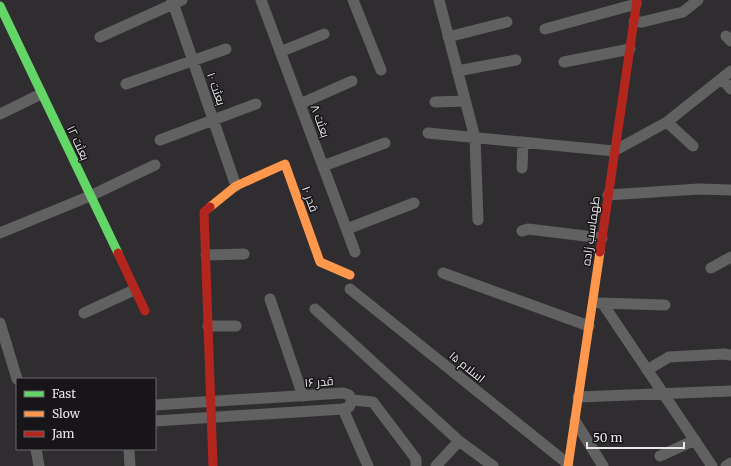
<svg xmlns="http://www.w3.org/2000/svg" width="731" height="466" font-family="Merriweather,Cairo,serif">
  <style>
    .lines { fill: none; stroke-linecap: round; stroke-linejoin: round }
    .street { stroke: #626162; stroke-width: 11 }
    .fast { stroke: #63d668; stroke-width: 9 }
    .slow { stroke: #ff974d; stroke-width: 9 }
    .jam { stroke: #b3261e; stroke-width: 9 }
    .labels { text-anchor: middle; stroke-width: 3; stroke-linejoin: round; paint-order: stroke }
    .street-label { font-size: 12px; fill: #eae7eb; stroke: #171517 }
  </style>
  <rect width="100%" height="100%" fill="#2f2d30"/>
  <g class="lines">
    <path class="street" d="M172 0 236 186
      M261 0 355 252
      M353 0 381 70
      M439 0 475 138 478 220
      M634 22H642L683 12 698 0
      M545 29 636 4
      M726 36 731 41
      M100 37 182 0
      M448 37 507 22
      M280 52 324 34
      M564 62 630 49
      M457 71 516 60
      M722 79 731 89
      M126 84 226 49
      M435 102 465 101
      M300 104 352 81
      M0 114 41 94
      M667 122 693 146
      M428 133 614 151 667 122 731 71
      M160 140 256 104
      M323 166 385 143
      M522 168 523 142
      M608 195 699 189 731 190
      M347 229 414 203
      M522 231 528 229 602 238
      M0 233 90 196 155 165
      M206 255 244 254
      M711 268 731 257
      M443 273 589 326
      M350 289 568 464
      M270 299 303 396
      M599 303 665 305
      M603 304 712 466
      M315 309 459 441 493 466
      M84 313 134 290
      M0 323 17 379
      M208 326H236
      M647 370 669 357 724 354 731 355
      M578 397 731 391
      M352 400 373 402 416 459V466
      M155 405 343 393 349 395 352 400 349 407 343 409 155 421
      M343 409 368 466
      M575 421 603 466
      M36 449 39 466
      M129 449 130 466
      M660 456 695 440
      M436 466 459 441
      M726 466 731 463"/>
    <path class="fast" d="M0 6 118 253"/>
    <path class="slow" d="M210 207 236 186 285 164 320 262 350 275
      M568 466 600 252"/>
    <path class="jam" d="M210 207 204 212 213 466
      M600 252 637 0
      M118 253 145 311"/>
  </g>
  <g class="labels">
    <g class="street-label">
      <text transform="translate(216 89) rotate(71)" y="4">بعثت ۱۰</text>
      <text transform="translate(320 121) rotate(70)" y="4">بعثت ۸</text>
      <text transform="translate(78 143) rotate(65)" y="4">بعثت ۱۲</text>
      <text transform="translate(310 199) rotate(70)" y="4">قدر ۱۰</text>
      <text transform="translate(591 231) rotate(-82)" y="4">طهماسب زاده</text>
      <text transform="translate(467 367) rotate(39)" y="4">اسلام ۱۵</text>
      <text transform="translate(319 382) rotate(-4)" y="4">قدر ۱۶</text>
    </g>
  </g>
  <rect x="16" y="378" width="140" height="72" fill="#171517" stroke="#6b696c"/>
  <rect x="24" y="391" width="20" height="6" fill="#63d668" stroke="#6b696c"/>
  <text x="52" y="398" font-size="12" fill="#eae7eb">Fast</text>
  <rect x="24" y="411" width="20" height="6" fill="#ff974d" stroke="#6b696c"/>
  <text x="52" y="418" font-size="12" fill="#eae7eb">Slow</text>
  <rect x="24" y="431" width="20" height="6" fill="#b3261e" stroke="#6b696c"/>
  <text x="52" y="438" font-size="12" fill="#eae7eb">Jam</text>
  <path d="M587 442v6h97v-6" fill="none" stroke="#eae7eb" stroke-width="2"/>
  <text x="593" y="442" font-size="12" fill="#eae7eb" stroke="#171517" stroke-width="3" paint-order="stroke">50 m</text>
</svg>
